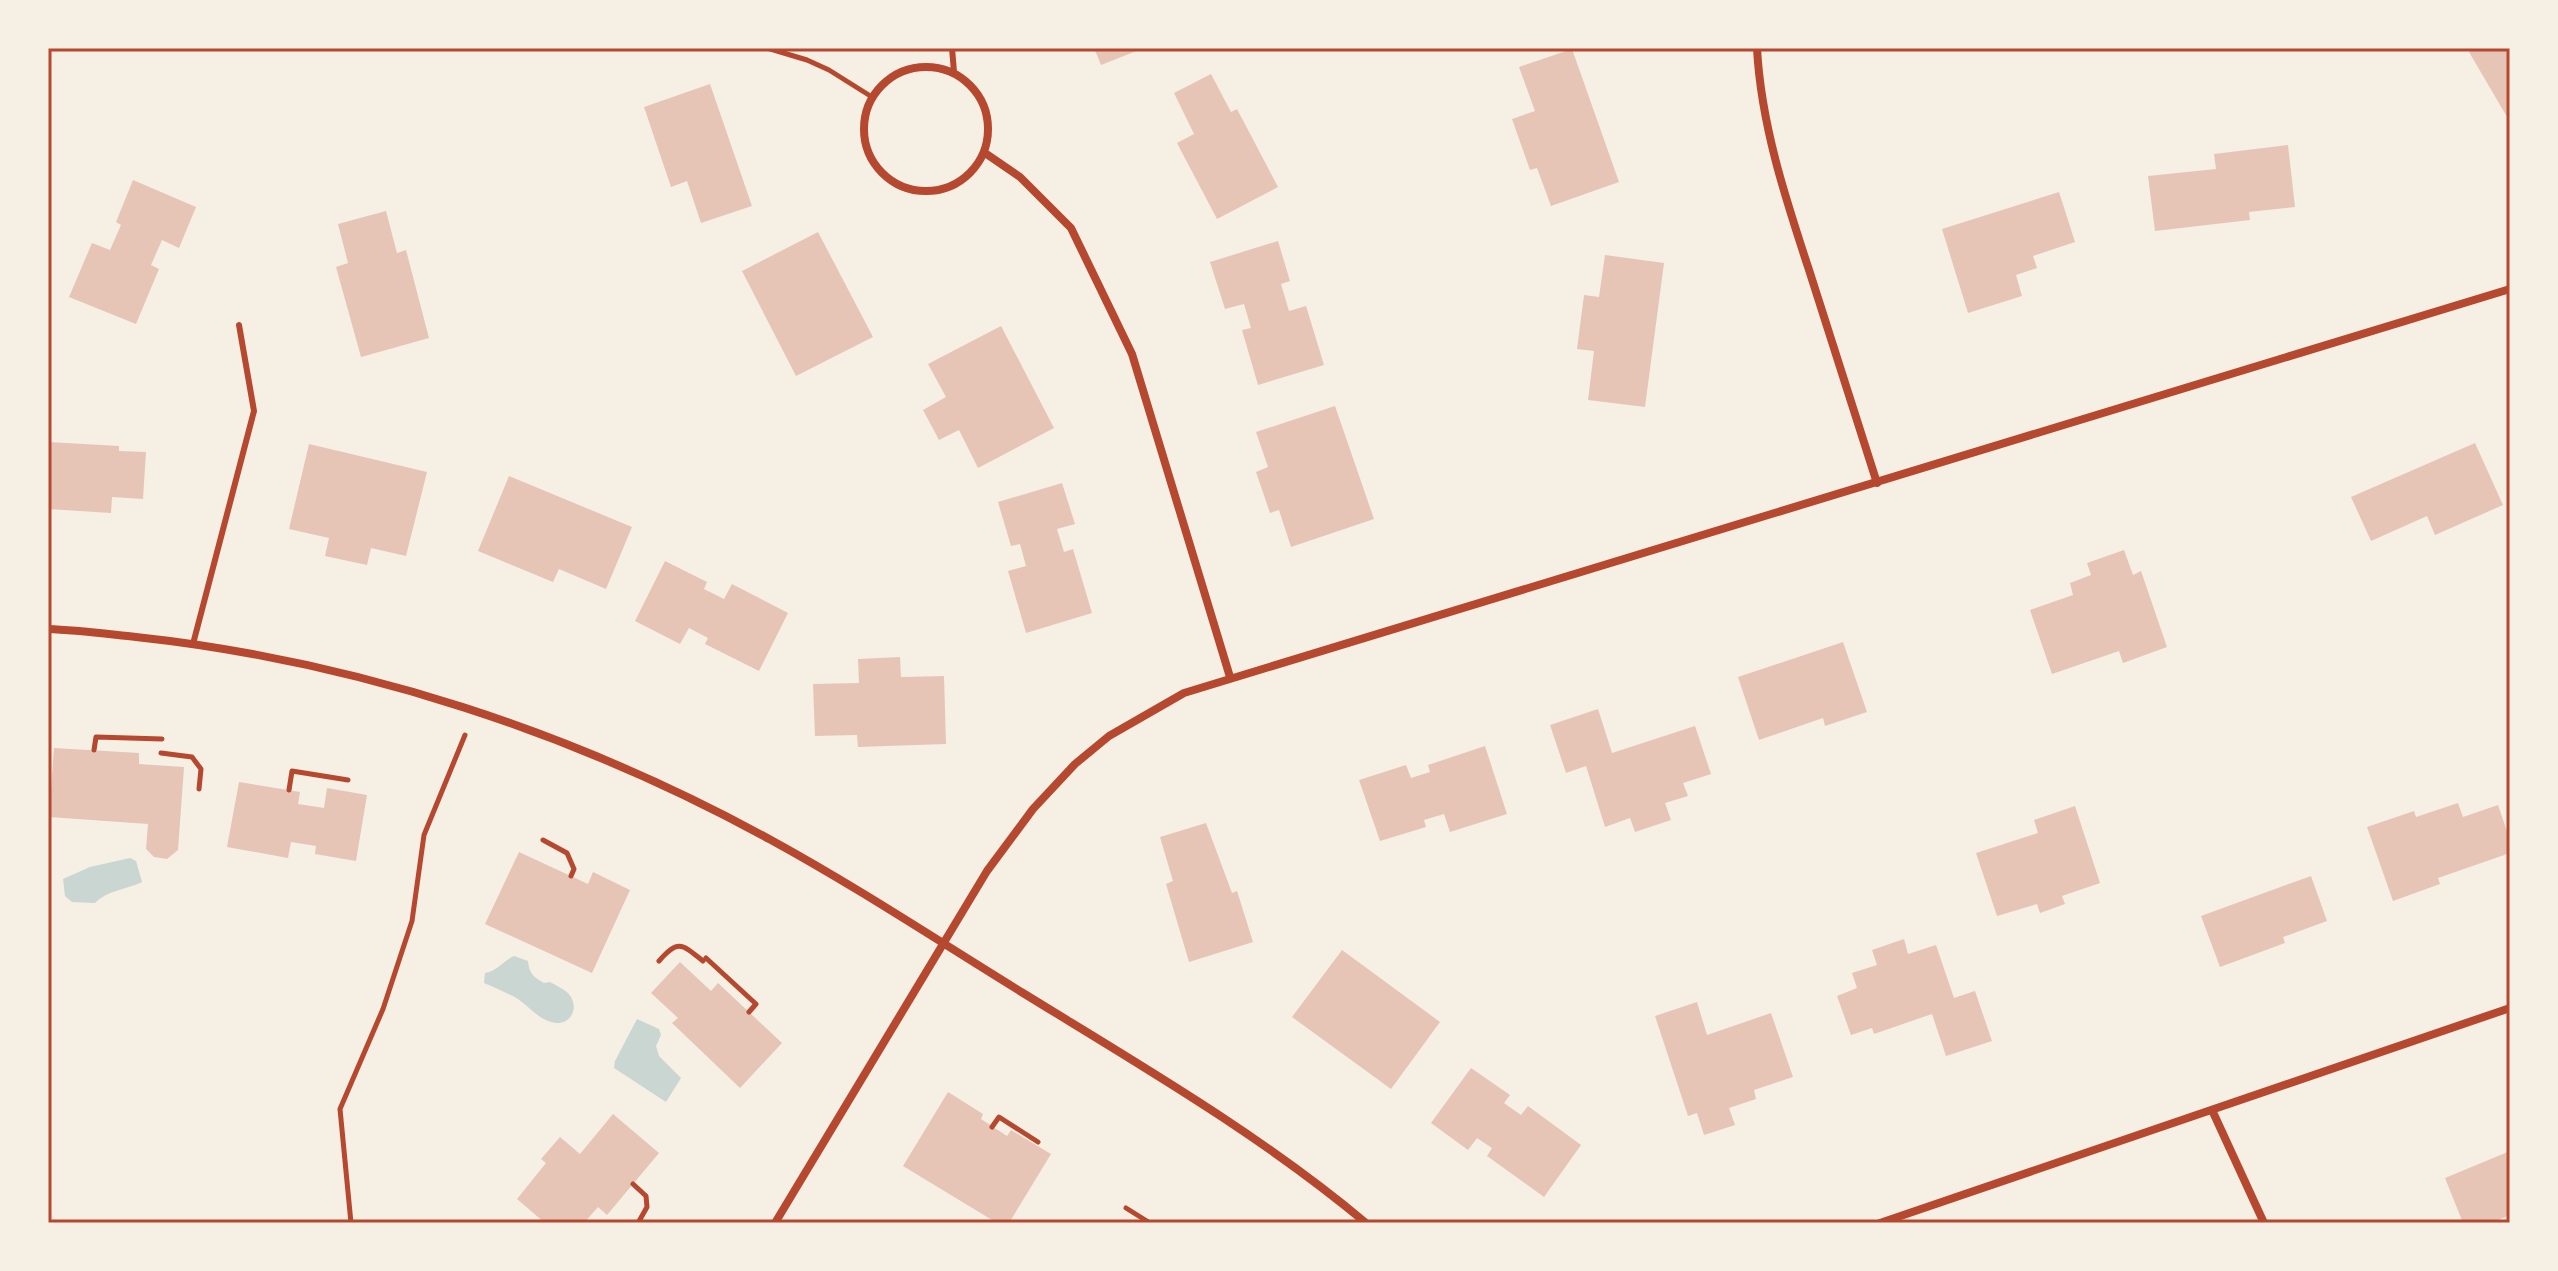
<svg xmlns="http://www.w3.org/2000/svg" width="2558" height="1271" font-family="Raleway,sans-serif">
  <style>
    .water { fill: #c9d6d2 }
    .building { fill: #e6c5b7 }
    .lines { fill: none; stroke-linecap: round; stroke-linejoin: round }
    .path { stroke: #b5482f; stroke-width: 5 }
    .service { stroke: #b5482f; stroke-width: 6 }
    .minor { stroke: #b5482f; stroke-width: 8 }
    .neatline { fill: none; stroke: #b5482f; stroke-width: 3 }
  </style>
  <rect width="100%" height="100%" fill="#f6efe4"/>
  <path class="water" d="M130 858 136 861 142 882C125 890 108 890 95 903L72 902 65 896 63 879 90 867Z
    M514 956 528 961C529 973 533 977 544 983L550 982C557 986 567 990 571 997 578 1009 571 1024 556 1023 538 1021 528 1004 513 996 504 992 494 987 484 983L485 973C497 971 503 961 514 956Z
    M637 1019 659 1029 661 1035 656 1046 659 1056 681 1078 666 1102 614 1068 615 1061Z"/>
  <path class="building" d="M1094 48H1144L1101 65Z
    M2477 48H2510V122L2469 52Z
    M1572 49 1619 182 1551 206 1537 168 1530 170 1512 119 1535 111 1519 67Z
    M1211 74 1231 112 1237 109 1278 187 1217 219 1177 143 1194 134 1174 93Z
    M710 84 752 206 701 223 687 181 671 187 644 107Z
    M2288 145 2295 207 2249 212 2250 220 2155 231 2148 176 2216 169 2214 154Z
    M133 180 196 207 179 248 162 240 151 265 159 269 136 324 69 297 92 243 110 250 121 225 116 222Z
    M2059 192 2075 242 2033 256 2037 268 2016 275 2022 296 1968 313 1942 229Z
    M386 211 397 253 406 250 429 338 361 357 336 267 348 263 338 224Z
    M818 232 873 337 796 376 742 271Z
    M1278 241 1290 281 1281 284 1289 311 1306 306 1324 365 1258 385 1242 330 1251 328 1244 304 1225 309 1210 262Z
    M1605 255 1664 263 1645 407 1588 400 1594 351 1577 349 1584 295 1599 297Z
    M1001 326 1054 428 978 468 959 430 939 440 923 410 946 397 928 364Z
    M1335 406 1374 519 1291 547 1279 510 1270 513 1256 472 1268 467 1256 432Z
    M48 442 119 446V451L146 452 143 499 112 497 111 513 48 509Z
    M2475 443 2503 505 2435 535 2427 516 2371 541 2351 497Z
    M309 444 427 472 406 556 371 548 367 565 325 556 329 538 289 529Z
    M509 476 632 527 606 589 559 569 553 582 478 551Z
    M1062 483 1075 524 1057 529 1064 552 1073 549 1092 613 1026 633 1008 571 1026 566 1020 544 1011 546 998 502Z
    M2124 550 2133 575 2141 571 2167 647 2123 663 2119 651 2052 674 2030 610 2073 595 2070 583 2091 575 2087 563Z
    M665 561 707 582 704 589 724 599 732 584 788 613 759 671 705 644 708 638 689 628 680 644 635 621Z
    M1843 642 1867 712 1825 726 1823 718 1759 740 1738 677Z
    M900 657 901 677 944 676 946 744 858 747 857 735 815 736 813 684 859 683 858 659Z
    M1598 709 1612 753 1695 726 1711 774 1683 783 1688 796 1665 803 1671 820 1635 832 1630 818 1605 827 1586 766 1566 773 1550 725Z
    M1485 746 1507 814 1450 832 1444 814 1424 820 1426 827 1380 841 1359 780 1406 765 1411 778 1430 772 1428 765Z
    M54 748 139 753V764L184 767 178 850 167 859 154 857 146 849 148 824 49 817Z
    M239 782 300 792 298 804 324 808 327 788 367 795 356 861 315 854 316 846 291 842 288 858 227 847Z
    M2458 803 2463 817 2498 805 2510 840V853L2438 878 2440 884 2393 901 2367 827 2414 811 2416 817Z
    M2075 806 2100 883 2062 896 2065 904 2040 913 2037 904 1997 916 1976 853 2038 833 2034 820Z
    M1206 823 1232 893 1237 891 1253 942 1189 962 1166 884 1173 881 1160 837Z
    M519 852 588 884 593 872 630 890 592 973 485 924Z
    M2311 876 2327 921 2283 937 2285 943 2220 967 2201 916Z
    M1904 939 1908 954 1936 945 1954 998 1975 991 1992 1041 1946 1056 1932 1014 1874 1034 1872 1028 1851 1035 1837 996 1857 988 1852 973 1877 965 1872 950Z
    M1342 950 1440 1022 1391 1089 1292 1017Z
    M680 962 711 991 718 983 782 1043 740 1088 672 1023 678 1018 651 993Z
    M1697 1002 1707 1035 1771 1013 1793 1077 1754 1090 1756 1099 1729 1108 1735 1125 1704 1135 1697 1113 1688 1116 1655 1016Z
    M1471 1068 1510 1095 1504 1103 1521 1115 1528 1106 1581 1145 1544 1197 1487 1156 1492 1148 1477 1138 1468 1150 1431 1123Z
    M948 1092 983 1114 981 1119 1007 1136 1011 1130 1051 1154 1009 1223H997L903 1166Z
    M613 1114 659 1153 607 1215 598 1207 584 1223H545L517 1199 546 1163 541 1159 560 1137 580 1154Z
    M2510 1151V1215L2491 1223H2463L2445 1178Z"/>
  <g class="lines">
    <path class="path" d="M767 48 807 60 829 70 872 97
      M94 750 96 737 162 739
      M161 753 192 757 201 769 199 789
      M289 790 292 771 348 780
      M543 840 567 853 574 869 571 876
      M706 958 756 1004 749 1012
      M659 961C678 939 682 944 703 961
      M992 1127 999 1117 1038 1142
      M633 1184 646 1196 647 1207 638 1223
      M1126 1208 1150 1223
      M351 1223 340 1109 383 1009 412 921 424 835 465 735"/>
    <path class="service" d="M952 48 954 72
      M193 644 254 411 239 325"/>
    <path class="minor" d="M1757 48C1761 125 1786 200 1810 273 1832 343 1854 413 1877 483
      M864 129a62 62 0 1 1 124 0a62 62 0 1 1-124 0Z
      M985 153 1020 177 1071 228 1132 354 1230 677
      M48 629C77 630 107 634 136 637 358 661 576 733 771 840 857 887 940 942 1023 993 1140 1065 1261 1135 1366 1223
      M2212 1110 2264 1223
      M775 1223 987 871 1033 809 1075 764 1109 736 1184 693 2510 289
      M1880 1223 2510 1008"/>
  </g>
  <rect width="2558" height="1271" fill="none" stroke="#f6efe4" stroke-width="100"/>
  <rect x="50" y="50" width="2458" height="1171" class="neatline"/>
</svg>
